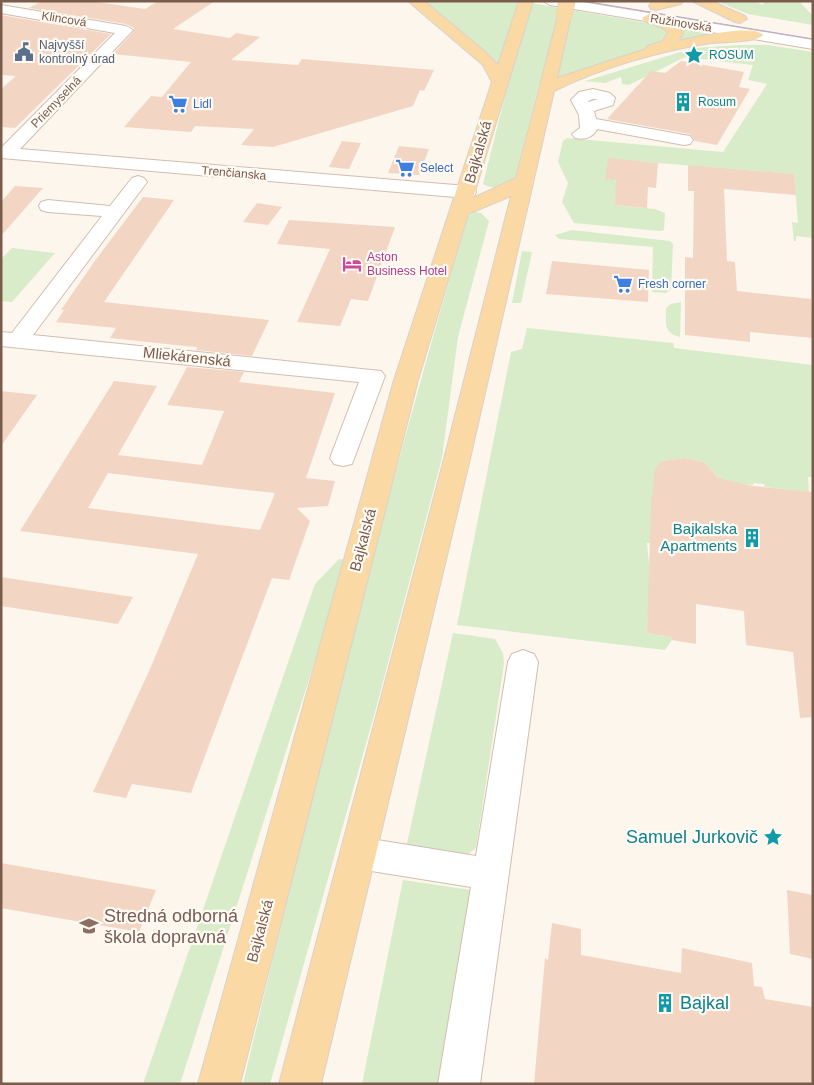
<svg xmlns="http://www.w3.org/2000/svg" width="814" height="1085" font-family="Helvetica,sans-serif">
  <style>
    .green { fill: #d8ecc9 }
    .building { fill: #f3d5c3; fill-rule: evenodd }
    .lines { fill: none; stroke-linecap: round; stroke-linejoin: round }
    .minor-casing { stroke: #d1beb0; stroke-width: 2 }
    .major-casing { stroke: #dad1cd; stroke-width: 2 }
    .minor { fill: #fff; fill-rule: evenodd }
    .major { fill: #fbd9a5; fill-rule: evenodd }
    .tram { stroke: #b9a8c9; stroke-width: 1 }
    .major-bridge-casing { stroke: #dad1cd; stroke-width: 17; stroke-linecap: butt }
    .major-bridge { stroke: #fbd9a5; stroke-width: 16 }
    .labels { text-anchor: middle; stroke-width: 4.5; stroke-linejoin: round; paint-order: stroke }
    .far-street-label { font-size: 12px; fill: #7a5c4d; stroke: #fffaf3 }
    .far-service-label { font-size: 12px; fill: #4e5e75; stroke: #fffaf3; text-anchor: start }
    .far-culture-label { font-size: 12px; fill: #0d838f; stroke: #fffaf3; text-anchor: start }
    .far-shop-label { font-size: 12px; fill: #366cbe; stroke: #fffaf3; text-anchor: start }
    .far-hotel-label { font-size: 12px; fill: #b23c85; stroke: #fffaf3; text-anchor: start }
    .street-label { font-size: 15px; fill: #7a5c4d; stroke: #fffaf3 }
    .culture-label { font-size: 15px; fill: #0d838f; stroke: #fffaf3; text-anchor: end }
    .near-culture-label { font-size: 18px; fill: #0d838f; stroke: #fffaf3; text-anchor: end }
    .near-education-label { font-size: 18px; fill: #785e54; stroke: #fffaf3; text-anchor: start }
  </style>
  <rect width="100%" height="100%" fill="#fdf6ec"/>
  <path class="green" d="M420 1H519L717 35 610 62 539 84 515 179C504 185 495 191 483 184L510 76Z
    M716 1H753L764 5 763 1H799L813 16V25L748 14Z
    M739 45H768L813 52V238L796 236V241H794L792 222 798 223 794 174 608 159 617 185 615 205 655 209 665 213 664 230 660 231 574 223 562 202 568 183 558 162 563 141 567 138 723 152 767 84 748 80 753 65 685 57 629 85 622 84 621 77 605 83 585 81 694 48Z
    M475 212 481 213 489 221 458 337 442 458 375 712 270 1084H243C312 793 383 503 468 216Z
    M572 230 670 241 673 244 671 289 666 293 652 292 653 247 559 239 555 235Z
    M12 248 55 253 12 302 1 301V259Z
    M522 251 532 252 521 303H512Z
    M681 302 680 337C663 333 666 323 666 308L671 304Z
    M527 328 673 343 674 348 813 365V477H808L809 492 765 487 764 484 754 483 753 485 722 482 704 462 685 458 662 461 650 543H647L650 574 647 633 671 637 672 640 665 650 457 625 511 352 522 349Z
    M339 559 347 560 180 1084H143L315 584Z
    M453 633 495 639 503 653 504 664 476 848 467 855 406 848Z
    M403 880 471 890 442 1084H362Z"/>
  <path class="building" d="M42 1H91L145 9 158 1H215L173 29 230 38 236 33 260 37 231 60 298 65 302 59 434 70 424 91 420 90 413 106 273 147 241 145 254 129 195 126 191 132 124 127 151 96 162 97 191 62 113 54 134 31V28L126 24 29 8Z
    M1 15 111 34 15 128 1 127V89L16 76 1 75Z
    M681 61 744 72 739 87 750 89 717 145 695 141 690 134 607 119 651 71 665 73Z
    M342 141 361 143 349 169 329 167Z
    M399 146 429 149 419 175 388 173Z
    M608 158 658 163 656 188 648 187 647 208 615 205 616 180 605 179Z
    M688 165 794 174 796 195 724 189 727 261 735 262 737 291 811 299 813 338 750 332V342L685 335V257L693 258 694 191H688Z
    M15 186 43 188 1 236V202Z
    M143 197 174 200 104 302 269 320 252 356 196 350 197 347 185 346 110 338 116 328 56 322 64 310H61L94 262Z
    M257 203 282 207 268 225 243 222Z
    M289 220 395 227 368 301 351 299 340 326 297 322 330 249 277 244Z
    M552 261 649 270 648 302 546 294Z
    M187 367 244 372 239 382 335 393 306 478 335 481 328 506 297 508 310 521 289 580 272 578 191 793 132 784 126 798 93 792 150 669 198 554 20 531 114 381 157 386 118 455 202 465 224 411 167 405ZM108 473 230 488 275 493 260 530 88 508Z
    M1 391 37 395 1 446Z
    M685 458 704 462 718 478 753 486 813 492V717L800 718 793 652 746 645 744 611 696 604V644L672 640 671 637 647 633 651 506 655 469 662 461Z
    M1 577 133 597 118 624 1 606Z
    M1 863 156 890 139 932 1 908Z
    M787 890 813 895V959L790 954Z
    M552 923 581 929V955L681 973 682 948 752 963 754 986 762 987 765 999 813 1007V1084H534L545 958 548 960Z"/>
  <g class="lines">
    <g class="minor-casing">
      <path id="minor" d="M543 1H576L813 40V49L550 5Z
        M1 5 126 26 133 30 20 149 467 186 474 188 476 192 474 196 467 198 1 158V148L115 33 1 13Z
        M593 89 610 93 615 98 613 105 594 111 596 119 684 135 690 136 693 140 690 144 684 145 597 129C593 138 583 140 575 138L572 134 580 128 579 115 571 100 579 92ZM593 99H598L588 102V101Z
        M138 176 144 178 147 182 33 335 381 371 385 376 352 464 343 466 334 464 330 458 359 382 1 346V332L12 333 102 216 48 212 41 210 39 206 41 202 48 200 110 206 132 178Z
        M523 650 534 654 538 662 480 1084H438L471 887 359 869 346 864 341 853 346 842 359 837 476 856 508 662 512 654Z"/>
    </g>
    <g class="major-casing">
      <path id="major" d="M408 1H424L484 51 498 65 519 1H533L473 198 516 178 559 12 564 11 571 15 557 78 646 49 648 46 663 41 668 33 665 29 644 21 642 18 649 14 675 23 683 33 678 41C692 38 754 23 763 35 759 42 722 42 711 43 662 50 598 69 554 91L469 463 321 1084H279L443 463 511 196 468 214 418 380 240 1084H198L394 380 492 82 483 65Z
        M658 1H683L681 4 656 10 651 9 649 6 651 3Z
        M692 1H711L745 16 747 19 740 23 735 22Z"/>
    </g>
    <use href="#minor" class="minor"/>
    <use href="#major" class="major"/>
    <path class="tram" d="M583 1 813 39"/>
    <g class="major-bridge-casing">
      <path id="major-bridge" d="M564 15 567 1"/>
    </g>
    <use href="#major-bridge" class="major-bridge"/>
  </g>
  <defs>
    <g id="civic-bare" transform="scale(1.5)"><path d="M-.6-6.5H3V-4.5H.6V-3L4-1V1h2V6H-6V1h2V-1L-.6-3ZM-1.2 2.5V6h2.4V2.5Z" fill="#5c6f8a" stroke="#fffaf3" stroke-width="2.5" paint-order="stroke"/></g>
    <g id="sight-bare" transform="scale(1.5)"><path d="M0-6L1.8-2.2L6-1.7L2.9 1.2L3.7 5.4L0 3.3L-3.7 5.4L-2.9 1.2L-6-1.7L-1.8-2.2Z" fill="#0f9aa8" stroke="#fffaf3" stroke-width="2.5" paint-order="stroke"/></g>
    <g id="building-bare" transform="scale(1.5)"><path d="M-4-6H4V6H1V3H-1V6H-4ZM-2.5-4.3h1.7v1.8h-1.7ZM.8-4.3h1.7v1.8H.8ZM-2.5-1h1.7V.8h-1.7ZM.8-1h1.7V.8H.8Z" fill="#0f9aa8" stroke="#fffaf3" stroke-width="2.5" paint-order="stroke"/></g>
    <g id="supermarket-bare" transform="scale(1.5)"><path d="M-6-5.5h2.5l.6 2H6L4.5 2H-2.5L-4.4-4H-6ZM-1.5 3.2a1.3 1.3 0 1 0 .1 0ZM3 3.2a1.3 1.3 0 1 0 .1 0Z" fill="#3f7fe0" stroke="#fffaf3" stroke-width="2.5" paint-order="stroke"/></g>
    <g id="hotel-bare" transform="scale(1.5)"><path d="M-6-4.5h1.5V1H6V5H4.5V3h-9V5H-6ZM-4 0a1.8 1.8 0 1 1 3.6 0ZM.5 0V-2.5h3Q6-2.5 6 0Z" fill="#d1479c" stroke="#fffaf3" stroke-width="2.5" paint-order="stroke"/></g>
    <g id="school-bare" transform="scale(1.5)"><path d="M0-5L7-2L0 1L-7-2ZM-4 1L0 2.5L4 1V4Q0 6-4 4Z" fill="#8d6e63" stroke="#fffaf3" stroke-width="2.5" paint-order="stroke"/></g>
  </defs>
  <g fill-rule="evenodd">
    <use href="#civic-bare" x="24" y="52"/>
    <use href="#sight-bare" x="694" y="55"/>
    <use href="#building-bare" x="683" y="102"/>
    <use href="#supermarket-bare" x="178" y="104"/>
    <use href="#supermarket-bare" x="405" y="168"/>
    <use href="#hotel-bare" x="352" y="264"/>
    <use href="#supermarket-bare" x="623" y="284"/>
    <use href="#building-bare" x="752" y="538"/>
    <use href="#sight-bare" x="773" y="837"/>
    <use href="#school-bare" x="89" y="926"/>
    <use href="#building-bare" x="665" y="1003"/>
  </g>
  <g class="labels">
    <g class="far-street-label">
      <text transform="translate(64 19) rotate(9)" y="4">Klincová</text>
      <text transform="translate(681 23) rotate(9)" y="4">Ružinovská</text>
      <text transform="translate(56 102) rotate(-46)" y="4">Priemyselná</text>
      <text transform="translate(234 173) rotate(5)" y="4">Trenčianska</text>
    </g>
    <g class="far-service-label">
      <text x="39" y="49">Najvyšší<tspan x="39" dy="14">kontrolný úrad</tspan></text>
    </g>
    <g class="far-culture-label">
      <text x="709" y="59">ROSUM</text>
      <text x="698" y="106">Rosum</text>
    </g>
    <g class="far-shop-label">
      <text x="193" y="108">Lidl</text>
      <text x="420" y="172">Select</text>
      <text x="638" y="288">Fresh corner</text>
    </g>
    <g class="far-hotel-label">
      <text x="367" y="261">Aston<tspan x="367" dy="14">Business Hotel</tspan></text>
    </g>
    <g class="street-label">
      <text transform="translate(478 152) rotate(-74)" y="5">Bajkalská</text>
      <text transform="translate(187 357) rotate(6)" y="5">Mliekárenská</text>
      <text transform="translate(363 540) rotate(-75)" y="5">Bajkalská</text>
      <text transform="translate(260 931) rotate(-75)" y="5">Bajkalská</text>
    </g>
    <g class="culture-label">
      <text x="737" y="534">Bajkalska<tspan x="737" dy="17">Apartments</tspan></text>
    </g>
    <g class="near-culture-label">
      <text x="758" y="843">Samuel Jurkovič</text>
      <text x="680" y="1009" text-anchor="start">Bajkal</text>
    </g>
    <g class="near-education-label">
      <text x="104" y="922">Stredná odborná<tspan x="104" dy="21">škola dopravná</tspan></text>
    </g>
  </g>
  <rect width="814" height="1085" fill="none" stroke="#7a5c4d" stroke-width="5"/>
</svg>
